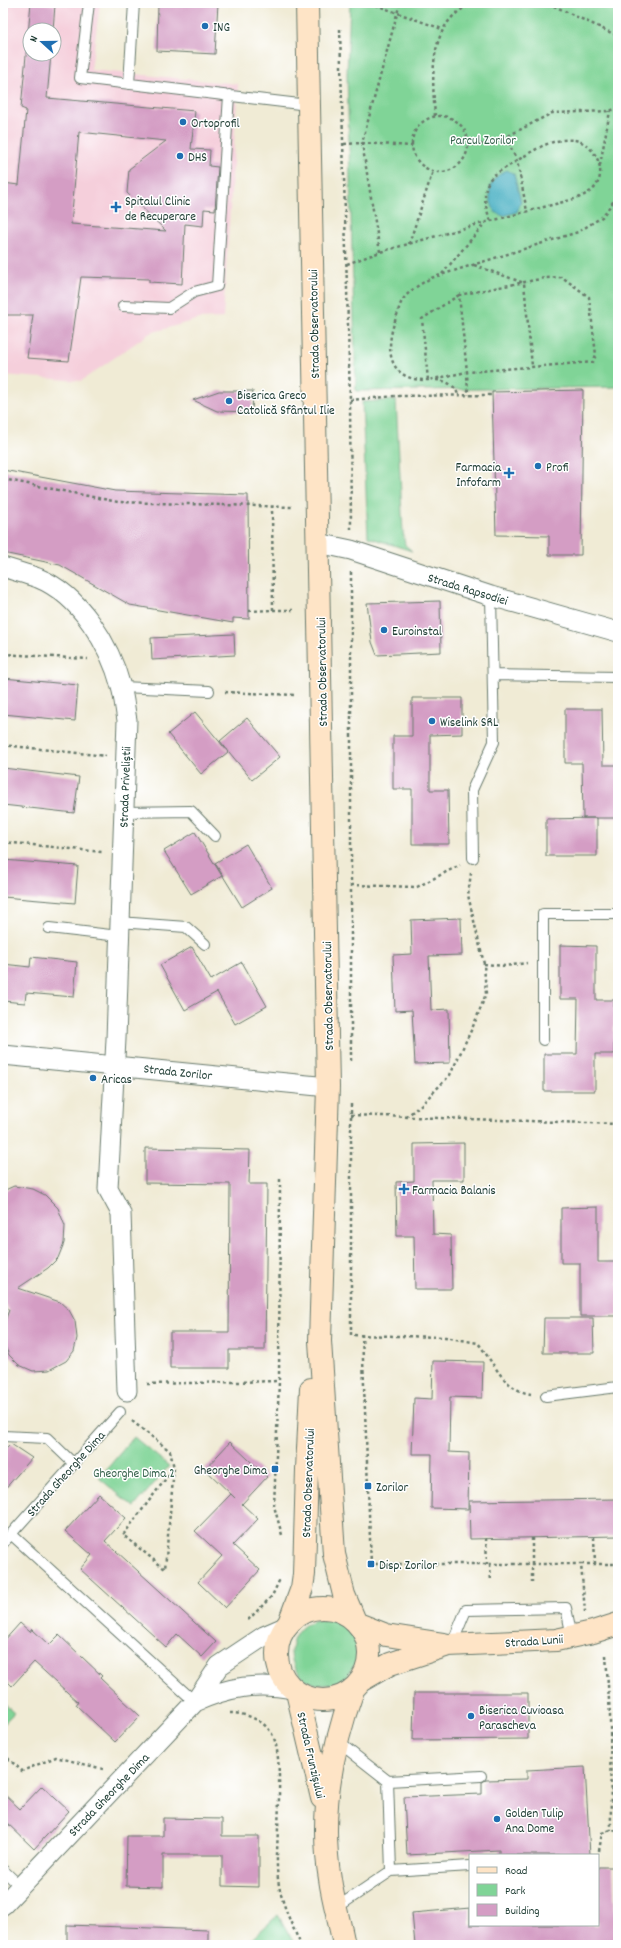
<svg xmlns="http://www.w3.org/2000/svg" width="621" height="1948" font-family="Dekko,sans-serif">
  <style>
    .built { fill: #f5cfdb; fill-rule: evenodd }
    .green { fill: #80d497; stroke: #508866 }
    .water { fill: #42adc1; stroke: #30757a }
    .building { fill: #d49dc4; fill-rule: evenodd }
    .lines { fill: none; stroke-linecap: round; stroke-linejoin: round }
    .lane-casing { stroke: #687a6c; stroke-width: 12 }
    .street-casing { stroke: #687a6c; stroke-width: 21 }
    .secondary-casing { stroke: #687a6c; stroke-width: 24 }
    .path { stroke: #687a6c; stroke-width: 2.5; stroke-dasharray: 3 3; stroke-linecap: butt }
    .lane { stroke: #fff; stroke-width: 10 }
    .street { stroke: #fff; stroke-width: 19 }
    .secondary { stroke: #fee4c6; stroke-width: 22 }
    .poi-dot { fill: #1f6fb2; stroke: #fff; stroke-width: 1.5 }
    .labels { text-anchor: middle; stroke-width: 3; stroke-linejoin: round; paint-order: stroke }
    .poi-label { font-size: 13px; fill: #1f3d34; stroke: #fff; text-anchor: start }
    .park-label { font-size: 13px; fill: #37634d; stroke: #fff }
    .street-label { font-size: 13px; fill: #1f3d34; stroke: #fff }
  </style>
  <rect width="100%" height="100%" fill="#fff"/>
  <filter id="ink" filterUnits="userSpaceOnUse"><feTurbulence type="fractalNoise" baseFrequency=".025" numOctaves="2"/><feDisplacementMap in="SourceGraphic" scale="8" xChannelSelector="R" yChannelSelector="G"/><feConvolveMatrix kernelMatrix="1 2 1 2 8 2 1 2 1" color-interpolation-filters="sRGB"/></filter>
  <filter id="wash" filterUnits="userSpaceOnUse"><feTurbulence type="fractalNoise" baseFrequency=".012" numOctaves="4" result="noise"/><feDisplacementMap in="SourceGraphic" scale="16" xChannelSelector="R" yChannelSelector="G"/><feGaussianBlur stdDeviation="0.9" result="paint"/><feColorMatrix in="noise" values="0 0 0 0 0 0 0 0 0 0 0 0 0 0 0 0 0 1.4 0 .05"/><feComposite in="paint" operator="in"/></filter>
  <g filter="url(#wash)">
    <rect width="100%" height="100%" fill="#f0ebd5"/>
    <path class="built" d="M3 3H100L91 70 238 84 223 318 199 319 150 333 81 381 3 375ZM30 30H54V54H30Z"/>
    <path class="green" d="M350 3H608L618 10V387L356 391 347 74Z
      M396 400 403 533 405 545 412 551 368 537 362 402Z
      M134 1437 169 1466 134 1507 99 1478Z
      M291 1652a33 33 0 1 1 66 0a33 33 0 1 1-66 0Z
      M3 1703 14 1713 3 1724Z
      M278 1915 295 1945H245Z"/>
    <path class="water" d="M507 170 514 174 521 202 517 212 503 216 495 212C486 195 487 179 507 170Z"/>
    <g id="blocks">
      <path class="building" d="M31 3 55 5 53 30H30V54H51L47 98 195 111 191 149 210 150 209 166 218 167 215 210 204 209 203 226 185 224 182 284 149 282V279L81 277 69 361 27 358 33 315H3V183L19 185 26 110 21 108ZM79 132 166 141 129 169 127 193 166 231 71 224Z
        M158 3H218L215 54 157 51Z
        M583 390 581 555H549V536L496 535 492 392Z
        M219 391H253L252 412 217 411 193 400Z
        M3 470 115 491 248 495 249 619 233 618V623L130 605 60 565 3 553Z
        M440 601 441 652 377 655 372 642 367 603Z
        M234 634 235 655 152 660 151 638Z
        M3 678 78 685 75 721 3 714Z
        M412 698H462V734L430 735V790H448L449 844H412V789H393V736H412Z
        M565 709H602L603 765H618V818H583L582 763H565Z
        M195 712 228 752 201 774 168 734Z
        M247 718 280 757 252 780 220 741Z
        M3 768 79 777 74 813 3 805Z
        M597 818V856H546V819Z
        M195 832 222 876 191 894 164 851Z
        M246 844 272 888 242 907 215 863Z
        M3 860 78 866 75 903 3 897Z
        M461 918 462 955 429 956 431 1010 449 1009 450 1063 415 1064 412 1010 395 1011 393 955 412 954 411 920Z
        M560 945 596 946V1000H614V1054H595V1091H544V1054H577L578 999H560Z
        M192 947 211 980 242 962 267 1006 235 1024 217 992 185 1010 160 965Z
        M31 957 77 962 74 997 26 993 25 1003 3 1001V964L30 967Z
        M464 1143V1180H432L433 1234 451 1235 452 1289H415L414 1236H397L396 1182 414 1181V1144Z
        M145 1148 250 1150 249 1184H267L265 1350H229V1368H170V1332H229L230 1184 145 1183Z
        M14 1186 33 1189 45 1195 58 1208 65 1226 64 1243 58 1258 48 1268 18 1288 60 1302 69 1310 75 1321 77 1338 74 1351 66 1361 49 1370 33 1371 19 1365 9 1355 3 1342V1327L9 1310 3 1302V1191Z
        M598 1207V1262H618V1316H580V1263H561V1208Z
        M544 1318H593L594 1353H543Z
        M433 1361 483 1362 482 1398 450 1397 449 1452 469 1453 468 1509 431 1508 432 1454H412L414 1398 432 1399Z
        M230 1442 267 1477 242 1504 258 1519 233 1545 260 1570 225 1608 198 1582 222 1556 195 1531 231 1494 235 1498 205 1469Z
        M11 1444 32 1458 3 1491V1452Z
        M99 1494 126 1518 105 1541 216 1642 202 1657 177 1634 166 1647 80 1569 92 1555 65 1531Z
        M618 1499V1536L470 1539 469 1501Z
        M20 1623 30 1632 32 1629 49 1645 59 1635 102 1676 100 1678 140 1716 115 1742 76 1705 78 1702 34 1662 12 1686 3 1677V1642Z
        M414 1693H528V1739L413 1740Z
        M585 1767 590 1855H499V1850L407 1855 404 1797 482 1794V1782L486 1780 527 1779V1770Z
        M42 1786 69 1811 34 1849 3 1819V1793L20 1809Z
        M163 1818 222 1819V1836H259V1887L222 1886V1855H163V1887L126 1886 127 1836H163Z
        M598 1867H613L616 1945H415L412 1913 470 1908V1925H598Z
        M67 1925 208 1930V1945H67Z"/>
    </g>
  </g>
  <g filter="url(#ink)">
    <use href="#blocks" fill-opacity="0" stroke="#687a6c" stroke-width="1"/>
    <g class="lines">
      <g class="lane-casing">
        <path id="lane" d="M89 3 80 78 308 105
          M129 84 134 3
          M123 306 169 308 194 292 217 286 229 95
          M494 675 618 677
          M122 687 209 691
          M123 812 191 811 215 836
          M473 858 472 790 494 742 491 596
          M119 922 186 927 205 944
          M49 928 119 936
          M543 1040V914H618
          M546 1396 618 1387
          M3 1436 47 1438 74 1464
          M11 1534 195 1702
          M3 1543 120 1412
          M452 1644 466 1610 566 1608 572 1637
          M337 1741 388 1781 481 1776
          M3 1870 20 1886
          M391 1871 470 1866
          M336 1908 391 1871 388 1781"/>
      </g>
      <g class="street-casing">
        <path id="street" d="M318 543 351 550 491 596 618 632
          M3 567C15 571 27 574 38 578 80 595 110 645 121 687 124 697 125 709 127 720L116 1039 108 1189 121 1213 127 1391
          M3 1055 328 1087
          M195 1702C228 1687 258 1682 293 1689
          M3 1905 195 1702 219 1666 264 1636 287 1626"/>
      </g>
      <g class="secondary-casing">
        <path id="secondary" d="M307 3 328 1087 320 1341 334 1554 344 1595 355 1621
          M277 1654a46 46 0 1 1 92 0a46 46 0 1 1-92 0Z
          M289 1623 302 1588 304 1574 307 1469 311 1389
          M358 1624 386 1635 444 1644
          M362 1680 390 1664 448 1645 556 1640 593 1632 618 1624
          M297 1692 322 1798
          M344 1945C340 1923 333 1901 330 1879 319 1814 331 1751 353 1690"/>
      </g>
      <path class="path" d="M370 3 442 29
        M542 3 554 6 618 36
        M340 29 350 400 351 529
        M435 116C432 76 427 18 476 3
        M412 144a28 28 0 1 1 56 0a28 28 0 1 1-56 0Z
        M506 137 517 161 527 211
        M344 144 362 143 412 146
        M468 145 487 144 506 137 552 113 610 111 618 107
        M600 165 610 111
        M409 244 433 171
        M380 252 362 143 400 3
        M347 264 380 252 486 222 491 221 578 198C584 195 594 191 597 184 607 167 592 142 574 140 549 137 527 155 507 167 503 170 495 173 492 177 481 189 485 208 491 221
        M474 265 524 283 532 366
        M442 274 485 223
        M459 295 422 319 428 380 467 372 459 295 545 278 562 277 589 297 596 355 593 362 467 372 468 395
        M429 380C388 382 384 349 396 318 398 313 399 306 402 301 409 290 421 284 431 278L578 232 602 217 618 195
        M436 380C446 380 456 386 458 395
        M350 400 396 396 493 395
        M3 479 118 502 292 507
        M273 610H293
        M249 611 273 610 272 507
        M3 654 88 659
        M225 692 294 695
        M3 745 106 756
        M3 842 102 852
        M351 885 417 887 460 865
        M484 964 505 966 527 963
        M351 1061V572
        M351 1104V1335L445 1337 478 1343C494 1363 504 1390 531 1394
        M351 1115 618 1124
        M406 1117 422 1104 450 1075 475 1022 486 994 484 964 468 895 471 873
        M280 1179 279 1381 274 1506 282 1535
        M362 1334 371 1564H581L585 1612
        M147 1384 279 1381
        M132 1421 170 1451 174 1468
        M174 1468 165 1569 123 1535Z
        M594 1537 595 1564
        M486 1538 487 1564
        M532 1538V1582
        M490 1564 491 1582
        M581 1564H618
        M248 1620 272 1596 280 1579
        M606 1655 610 1715 611 1830
        M230 1713C245 1713 264 1720 272 1734 285 1756 276 1837 277 1867 278 1896 289 1919 301 1945
        M610 1735 618 1736
        M3 1754 22 1771 56 1757 103 1769
        M611 1790 618 1791
        M599 1851 602 1833 611 1830 618 1831"/>
      <use href="#lane" class="lane"/>
      <use href="#street" class="street"/>
      <use href="#secondary" class="secondary"/>
    </g>
  </g>
  <g class="poi-dot">
    <circle cx="205" cy="26" r="4"/>
    <circle cx="183" cy="122" r="4"/>
    <circle cx="180" cy="156" r="4"/>
    <path d="M114 201h4v4h4v4h-4v4h-4v-4h-4v-4h4z"/>
    <circle cx="229" cy="401" r="4"/>
    <circle cx="538" cy="466" r="4"/>
    <path d="M507 467h4v4h4v4h-4v4h-4v-4h-4v-4h4z"/>
    <circle cx="384" cy="630" r="4"/>
    <circle cx="432" cy="721" r="4"/>
    <circle cx="93" cy="1078" r="4"/>
    <path d="M402 1183h4v4h4v4h-4v4h-4v-4h-4v-4h4z"/>
    <rect x="271" y="1465" width="8" height="8" rx="2"/>
    <rect x="364" y="1482" width="8" height="8" rx="2"/>
    <rect x="367" y="1560" width="8" height="8" rx="2"/>
    <circle cx="471" cy="1716" r="4"/>
    <circle cx="497" cy="1819" r="4"/>
  </g>
  <g class="labels">
    <g class="poi-label">
      <text x="213" y="31">ING</text>
      <text x="191" y="127">Ortoprofil</text>
      <text x="188" y="161">DHS</text>
      <text x="125" y="205">Spitalul Clinic<tspan x="125" dy="15">de Recuperare</tspan></text>
      <text x="237" y="399">Biserica Greco<tspan x="237" dy="15">Catolică Sfântul Ilie</tspan></text>
      <text x="501" y="471" text-anchor="end">Farmacia<tspan x="501" dy="15">Infofarm</tspan></text>
      <text x="546" y="471">Profi</text>
      <text x="392" y="635">Euroinstal</text>
      <text x="440" y="726">Wiselink SRL</text>
      <text x="101" y="1083">Aricas</text>
      <text x="412" y="1194">Farmacia Balanis</text>
      <text x="267" y="1474" text-anchor="end">Gheorghe Dima</text>
      <text x="376" y="1491">Zorilor</text>
      <text x="379" y="1569">Disp. Zorilor</text>
      <text x="479" y="1714">Biserica Cuvioasa<tspan x="479" dy="15">Parascheva</tspan></text>
      <text x="505" y="1817">Golden Tulip<tspan x="505" dy="15">Ana Dome</tspan></text>
    </g>
    <g class="park-label">
      <text x="483" y="144">Parcul Zorilor</text>
      <text x="134" y="1477">Gheorghe Dima 2</text>
    </g>
    <g class="street-label">
      <text transform="translate(313 324) rotate(-91)" y="5">Strada Observatorului</text>
      <text transform="translate(468 588) rotate(17)" y="5">Strada Rapsodiei</text>
      <text transform="translate(321 672) rotate(-91)" y="5">Strada Observatorului</text>
      <text transform="translate(124 787) rotate(-88)" y="5">Strada Priveliștii</text>
      <text transform="translate(327 996) rotate(-91)" y="5">Strada Observatorului</text>
      <text transform="translate(178 1071) rotate(6)" y="5">Strada Zorilor</text>
      <text transform="translate(65 1473) rotate(-48)" y="5">Strada Gheorghe Dima</text>
      <text transform="translate(307 1483) rotate(-88)" y="5">Strada Observatorului</text>
      <text transform="translate(534 1640) rotate(-4)" y="5">Strada Lunii</text>
      <text transform="translate(312 1755) rotate(77)" y="5">Strada Frunzișului</text>
      <text transform="translate(108 1794) rotate(-46)" y="5">Strada Gheorghe Dima</text>
    </g>
  </g>
  <rect width="621" height="1948" fill="none" stroke="#fff" stroke-width="16"/>
  <rect x="469" y="1854" width="130" height="72" fill="#ffffff" stroke="#a5b1ae"/>
  <rect x="477" y="1867" width="20" height="6" fill="#fee4c6" stroke="#a5b1ae"/>
  <text x="505" y="1874" font-size="12" fill="#1f3d34">Road</text>
  <rect x="477" y="1884" width="20" height="12" fill="#80d497" stroke="#a5b1ae"/>
  <text x="505" y="1894" font-size="12" fill="#1f3d34">Park</text>
  <rect x="477" y="1904" width="20" height="12" fill="#d49dc4" stroke="#a5b1ae"/>
  <text x="505" y="1914" font-size="12" fill="#1f3d34">Building</text>
  <g transform="translate(42 42) rotate(291)"><circle r="19" fill="#ffffff" stroke="#a5b1ae"/>
  <path d="M0-3L7 15L0 10L-7 15Z" fill="#1f6fb2"/>
  <text y="-6" font-size="11" font-weight="bold" text-anchor="middle" fill="#1f3d34">N</text>
  </g>
</svg>
